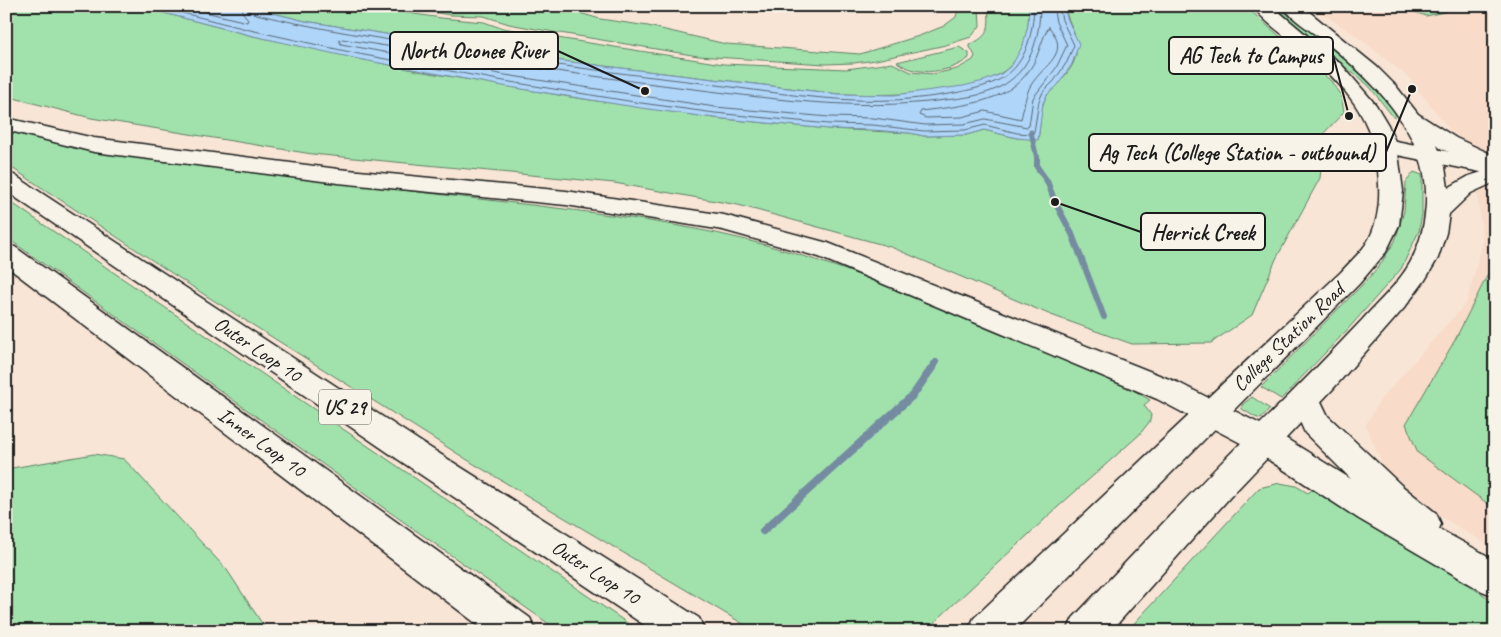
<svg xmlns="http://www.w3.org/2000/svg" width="1501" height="637" font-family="Caveat,sans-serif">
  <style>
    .built { fill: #f8dbc8 }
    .green { fill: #a1e2ac; stroke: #5e7f64 }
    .water { fill: #afd5f9; stroke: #748ba1 }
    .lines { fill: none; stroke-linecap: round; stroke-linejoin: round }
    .shore { stroke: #576674; stroke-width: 1 }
    .stream-far2 { stroke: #748ba1; stroke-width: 5 }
    .stream-far1 { stroke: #748ba1; stroke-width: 6 }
    .stream { stroke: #748ba1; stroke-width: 8 }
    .tertiary-casing { stroke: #1c1c1c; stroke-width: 3 }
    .secondary-casing { stroke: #1c1c1c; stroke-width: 3 }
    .motorway-casing { stroke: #1c1c1c; stroke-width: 3 }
    .tertiary { fill: #f7f3e8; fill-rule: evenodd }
    .secondary { fill: #f7f3e8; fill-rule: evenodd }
    .motorway { fill: #f7f3e8; fill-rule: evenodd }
    .labels { text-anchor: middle; stroke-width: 5; stroke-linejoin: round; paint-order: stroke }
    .shield { fill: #f7f3e8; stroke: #5e5c59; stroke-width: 1 }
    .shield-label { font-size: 20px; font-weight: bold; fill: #1c1c1c }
    .street-label { font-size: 21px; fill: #1c1c1c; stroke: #f7f3e8 }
    .leader { fill: none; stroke: #1c1c1c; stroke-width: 2 }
    .callout-dot { fill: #1c1c1c; stroke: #f7f3e8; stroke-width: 2 }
    .callout { fill: #f7f3e8; stroke: #1c1c1c; stroke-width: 2 }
    .callout-label { font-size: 22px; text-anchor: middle; font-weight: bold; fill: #1c1c1c }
  </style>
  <rect width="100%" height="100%" fill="#f8e5d5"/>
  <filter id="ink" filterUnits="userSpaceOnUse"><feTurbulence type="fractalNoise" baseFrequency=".02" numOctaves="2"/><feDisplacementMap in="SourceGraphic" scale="10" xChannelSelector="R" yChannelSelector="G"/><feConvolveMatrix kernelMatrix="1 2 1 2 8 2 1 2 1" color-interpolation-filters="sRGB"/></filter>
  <g filter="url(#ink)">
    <path class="built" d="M1311 6H1495V156L1467 145 1451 131 1408 77 1354 34Z
      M1495 184V549L1425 507 1383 466 1366 425 1380 400 1467 302 1483 241 1477 191Z"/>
    <path class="green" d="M6 6H137L249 35 418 71 570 97 714 118 829 129 910 133 924 136 966 135 984 130 1017 138 1038 139C1041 125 1039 106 1048 94 1057 82 1074 71 1076 54 1079 36 1068 22 1064 6H1245L1331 81 1341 96 1344 112 1325 132 1320 178 1276 259 1252 315 1211 343 1132 344 1051 315 891 247 738 205 614 183 312 154 91 118 6 96Z
      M245 6H363L441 18 484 22 498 27 557 38 723 64 846 69 892 63 911 72 933 74 957 69 973 60 975 56 969 45C990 36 990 28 988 6H1029C1029 26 1026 48 1012 64 983 98 881 95 839 94L521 56 305 21Z
      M394 6 538 7 576 12 600 19 648 26 726 44 860 54 919 36 944 26 956 17 959 6H979L980 26 971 37 946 45 876 60 854 63 825 64 698 56 536 29 509 24 484 16 450 15Z
      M1269 6H1275C1320 37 1365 68 1396 114L1394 118 1369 86Z
      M1398 6H1438L1448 11 1426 16Z
      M959 47 969 53V58C950 73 917 77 897 62Z
      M6 131C79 150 154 158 229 168 298 176 367 186 436 194 529 205 624 214 716 233 854 262 993 330 1123 384L1150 400 1144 405 1151 415 1150 421 1139 435 1059 506 925 631H755L474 464 205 295 6 164Z
      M1414 172 1422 175V214L1419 231 1401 269 1348 329 1281 399 1261 387 1362 285 1380 265 1395 241 1404 211 1406 182Z
      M6 199 639 631H559L374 501 6 237Z
      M1495 230V509L1418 453 1406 424 1455 340 1493 264Z
      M1252 397 1270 409 1261 419 1255 417 1242 409V405Z
      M94 454 124 459 227 570 267 631H6V469Z
      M1280 483 1296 486 1308 493 1314 488 1495 602V631H1127L1259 488Z"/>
    <path class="water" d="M137 6H245L305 21 521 56 838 94 894 95 963 86 984 81 1001 74 1012 65 1023 45 1028 25 1029 6H1064L1067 18 1079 44 1072 64 1058 85 1047 95 1043 103 1038 140 1017 138 984 130 966 135 924 136 910 133 872 130 829 129 714 118 641 108 503 86 358 59 249 35Z"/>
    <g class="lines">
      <path class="shore" d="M155 6 250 30 359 54 504 81 641 103 715 113 829 124 873 125 924 131 965 130 985 125 1017 133 1032 134 1034 132 1039 101 1043 92 1054 81 1067 62 1074 45 1062 20 1059 6
        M180 6 247 22 248 19 243 13 242 6
        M248 6 249 11 252 13C304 26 357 35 410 43 496 57 583 69 670 79 741 87 822 103 893 100 920 99 982 92 1004 77 1027 62 1033 32 1034 6
        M1040 6C1040 38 1031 71 1000 87 983 96 963 98 945 100 855 112 767 98 678 87 566 73 454 57 342 39L339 41 341 44 505 75 715 107 829 117 873 118 925 125 964 124 985 119 1027 127 1029 126 1033 98 1056 68 1067 45 1056 22 1053 6
        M1049 27C1072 54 1044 64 1031 85 1025 95 1024 108 1021 119L985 111 962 117 926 118 919 115 921 111C958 106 1008 104 1030 69 1039 57 1042 36 1049 27Z"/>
      <path class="stream-far2" d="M1031 132 1037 159"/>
      <path class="stream-far1" d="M1037 157V167L1047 181 1055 202 1072 234 1104 317
        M933 366 936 362"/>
      <path class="stream" d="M763 531 913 395 934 365"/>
      <g class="tertiary-casing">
        <path id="tertiary" d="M1386 139 1495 161V175L1378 151 1375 146 1378 141Z"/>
      </g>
      <g class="secondary-casing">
        <path id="secondary" d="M1253 6H1272L1341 64 1376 105 1388 125 1397 146 1403 191 1399 225 1386 252 1359 284 1014 631H968L974 618 1341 272C1349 263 1359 254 1366 244 1377 227 1380 205 1379 185 1377 125 1353 94 1310 56 1294 42 1264 23 1253 6Z
          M1283 6H1302L1377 67 1396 86 1418 114 1456 138 1495 156V182L1471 193 1449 214 1446 233 1438 258 1425 280 1405 307 1332 390 1231 496 1111 631H1067L1073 618C1133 555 1193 490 1255 429 1292 393 1328 356 1363 319 1379 301 1398 284 1410 263 1427 232 1432 187 1418 153 1400 106 1361 71 1323 40 1310 30 1292 20 1283 6ZM1437 145 1440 148 1488 170 1469 176 1448 188 1445 167Z"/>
      </g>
      <g class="motorway-casing">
        <path id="motorway" d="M6 118 94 138 338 169 566 191 724 215 828 243 1179 383 1274 431 1351 479 1305 433 1290 399 1294 391 1305 387 1316 391 1328 416 1401 485 1436 513 1441 524 1439 529 1495 560V596L1482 591 1359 519 1252 449 1157 399 819 257 723 230 566 205 338 183 94 152 6 130Z
          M6 173 14 175 421 442 699 618 705 631H653L399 460 6 191Z
          M6 245 15 247 530 618 536 631H486L6 266Z"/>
      </g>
      <use href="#tertiary" class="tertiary"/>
      <use href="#secondary" class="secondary"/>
      <use href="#motorway" class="motorway"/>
    </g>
  </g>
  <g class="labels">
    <rect class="shield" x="319" y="389.5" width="52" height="35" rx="4"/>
    <g class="shield-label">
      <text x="345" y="414">US 29</text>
    </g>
    <g class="street-label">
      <text transform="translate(1288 337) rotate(-44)" y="7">College Station Road</text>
      <text transform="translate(258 349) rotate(34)" y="7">Outer Loop 10</text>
      <text transform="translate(262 442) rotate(36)" y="7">Inner Loop 10</text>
      <text transform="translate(596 572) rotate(33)" y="7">Outer Loop 10</text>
    </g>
  </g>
  <path class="leader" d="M645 91L558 51M1349 116L1333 55M1412 89L1386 152M1055 202L1141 232"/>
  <g class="callout-dot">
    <circle cx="645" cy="91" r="5"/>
    <circle cx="1349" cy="116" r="5"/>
    <circle cx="1412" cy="89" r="5"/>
    <circle cx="1055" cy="202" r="5"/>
  </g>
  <g class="callout">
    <rect x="390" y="32" width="168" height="37" rx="5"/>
    <rect x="1169" y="37" width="164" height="37" rx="5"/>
    <rect x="1089" y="134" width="297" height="37" rx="5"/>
    <rect x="1141" y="213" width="124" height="37" rx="5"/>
  </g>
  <g class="callout-label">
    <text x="474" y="58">North Oconee River</text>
    <text x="1251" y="63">AG Tech to Campus</text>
    <text x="1237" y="160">Ag Tech (College Station - outbound)</text>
    <text x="1203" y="240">Herrick Creek</text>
  </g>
  <rect width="1501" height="637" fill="none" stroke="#f7f3e8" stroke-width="25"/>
  <rect x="12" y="12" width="1476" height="612" fill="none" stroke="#1c1c1c" stroke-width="2" filter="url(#ink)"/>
</svg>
